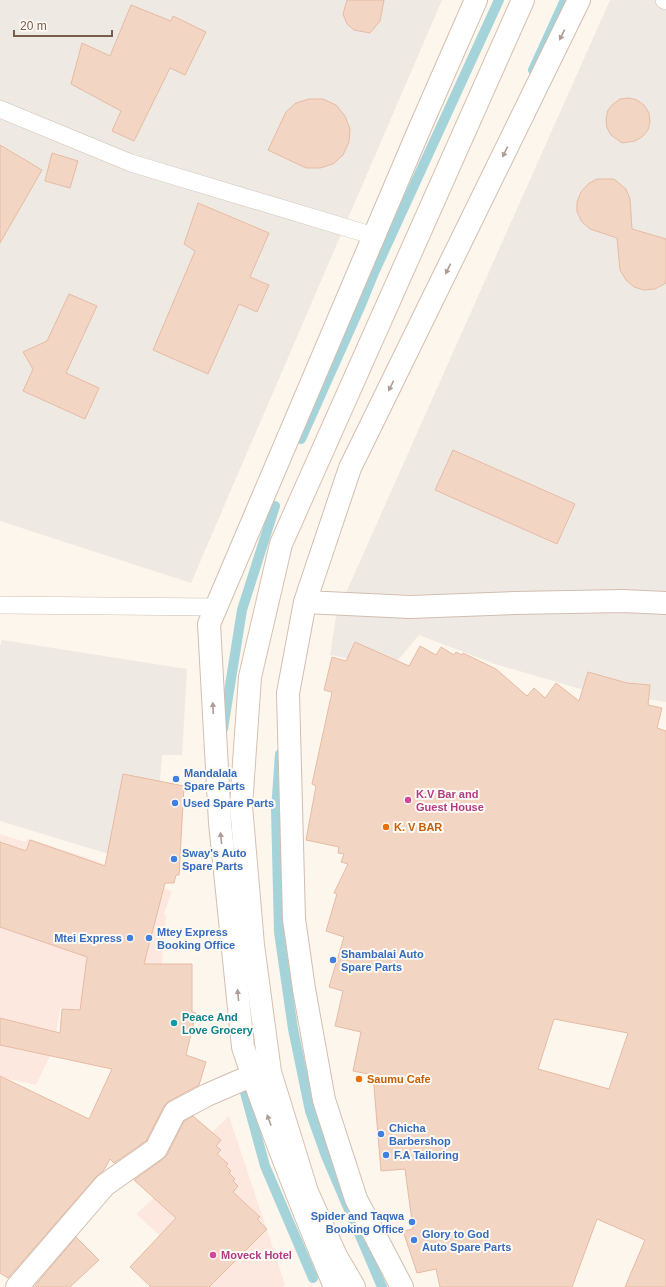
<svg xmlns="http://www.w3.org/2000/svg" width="666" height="1287" font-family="Arial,sans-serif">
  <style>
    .commercial { fill: #fde8e0 }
    .industrial { fill: #efe9e4 }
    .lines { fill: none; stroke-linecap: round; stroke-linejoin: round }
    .stream { stroke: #a5d3da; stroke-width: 10 }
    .building { fill: #f3d5c3; stroke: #e6bba3; fill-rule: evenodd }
    .lane-casing { stroke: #d1beb0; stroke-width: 18 }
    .street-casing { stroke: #d1beb0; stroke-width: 24 }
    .secondary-casing { stroke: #d6c0b0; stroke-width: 24 }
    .lane { stroke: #fff; stroke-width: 17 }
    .street { stroke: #fff; stroke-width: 22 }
    .secondary { stroke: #fff; stroke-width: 22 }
    .oneway { fill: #af9d94 }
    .shop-dot { fill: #3f7fe0; stroke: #fffaf3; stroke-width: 1.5 }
    .hotel-dot { fill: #d1479c; stroke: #fffaf3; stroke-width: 1.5 }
    .food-dot { fill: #e8710a; stroke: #fffaf3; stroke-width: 1.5 }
    .culture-dot { fill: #0f9aa8; stroke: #fffaf3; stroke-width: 1.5 }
    .labels { text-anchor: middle; stroke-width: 4; stroke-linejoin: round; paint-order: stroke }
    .shop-label { font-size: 11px; font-weight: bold; fill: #366cbe; stroke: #fffaf3; text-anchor: start }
    .hotel-label { font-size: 11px; font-weight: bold; fill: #b23c85; stroke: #fffaf3; text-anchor: start }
    .food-label { font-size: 11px; font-weight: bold; fill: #c56008; stroke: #fffaf3; text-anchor: start }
    .culture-label { font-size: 11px; font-weight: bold; fill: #0d838f; stroke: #fffaf3; text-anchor: start }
  </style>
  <rect width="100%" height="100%" fill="#fdf6ec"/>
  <path class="commercial" d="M0 834 25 842 28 839 33 840 85 857 172 891 164 914 166 915 162 961 161 1003 89 1010 60 1008 56 1035 50 1056 36 1085 0 1077Z
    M229 1116 285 1284 283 1287H198L206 1277 136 1214 167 1186 192 1151Z"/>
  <path class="industrial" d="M0 0H442L191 583 0 521Z
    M610 0H666V702L584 690 495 664 419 635 392 667 330 655 338 604 594 593 345 595Z
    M2 640 187 669 182 755H162L155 846 115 856 0 821V647Z"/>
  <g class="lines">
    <path class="stream" d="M533 70 565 0
      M301 439 360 307 373 275 499 0
      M223 729 242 610 275 506
      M280 754 276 810 279 932 293 1029 310 1111 326 1156 382 1287
      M241 1078 265 1166 313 1278"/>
  </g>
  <path class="building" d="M347 0H384L380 21 370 33 354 30 347 24 343 14Z
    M131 5 171 21 173 16 206 32 185 75 170 68 134 141 112 131 121 111 71 84 82 43 110 56Z
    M629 98 637 100 644 105 649 113 650 122 648 130 642 137 635 141 622 143 611 135 607 128 606 119 608 110 613 104 620 99Z
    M309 99H323L336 105 345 116 350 129 349 142 343 155 333 164 320 168H306L268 150 286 112 296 103Z
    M0 145 42 170 0 243Z
    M52 153 78 161 70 188 45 181Z
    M597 179H614L626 189 630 199 632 229 666 239V283L655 289 644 290 634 287 626 280 620 270 617 238 590 229 582 222 577 212V202L581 192 588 184Z
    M198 203 269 233 250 277 269 285 257 312 239 304 208 374 153 350 195 251 184 244Z
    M69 294 97 306 66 373 99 388 85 419 23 391 33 369 23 352 47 341Z
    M453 450 575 504 557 544 435 490Z
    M355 642 409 666 420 646 436 655 441 647 454 655 456 652 462 655 463 653 496 669 527 696 534 688 545 698 556 683 579 701 588 672 627 683 650 685 648 705 662 708 657 728 666 731V1287H625L645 1240 597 1219 572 1287H440L436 1269 417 1273 403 1231 413 1229 405 1169 381 1171 373 1075 353 1071 361 1032 335 1026 343 991 329 987 344 937 326 931 337 894 334 893 348 864 341 862 344 854 338 853 339 847 306 840 316 786 312 784 332 692 324 690 332 657 346 661ZM554 1019 628 1033 609 1089 538 1069Z
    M123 774 184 786 179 875H176L174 883H165L144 964H192V1012L196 1013 186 1055 206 1062 199 1085 169 1101 164 1106 146 1141 114 1163 110 1159 104 1170 96 1177 8 1278 0 1273V1076L89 1119 112 1069 0 1045V1018L60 1033 62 1009 80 1010 87 957 0 927V842L26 851 30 840 105 866Z
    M193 1116 221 1140 216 1146 221 1150 217 1154 228 1164 226 1166 231 1171 229 1173 235 1179 233 1181 238 1186 233 1192 260 1217 257 1219 267 1229 209 1287H151L130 1267 176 1218 134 1180 163 1159 167 1155 184 1121Z
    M76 1237 99 1260 70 1287H34Z"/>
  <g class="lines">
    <g class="lane-casing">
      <path id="lane" d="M664 0 666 1
        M0 109 131 163 374 236
        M0 605 216 607"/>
    </g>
    <g class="street-casing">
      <path id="street" d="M305 602 410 607 515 603 623 601 666 603
        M17 1287 105 1185 156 1149 175 1112 207 1095 253 1075 267 1073
        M335 1287C302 1208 270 1128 243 1047L220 823 209 624 419 130 476 0
        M402 1287 356 1199 324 1100 304 989 294 919 288 693 305 602 350 468 579 0"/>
    </g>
    <g class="secondary-casing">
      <path id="secondary" d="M354 1287 336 1256 307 1192 270 1072 253 945 241 806 250 677 281 544 523 0"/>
    </g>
    <use href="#lane" class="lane"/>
    <use href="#street" class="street"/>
    <use href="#secondary" class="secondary"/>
  </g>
  <defs><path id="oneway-solid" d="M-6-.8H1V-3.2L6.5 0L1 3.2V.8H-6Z"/></defs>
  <g class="oneway">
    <use href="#oneway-solid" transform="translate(562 35) rotate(116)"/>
    <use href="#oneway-solid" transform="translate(505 152) rotate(116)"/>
    <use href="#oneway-solid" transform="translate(448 269) rotate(116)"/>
    <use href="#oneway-solid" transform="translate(391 386) rotate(116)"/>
    <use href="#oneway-solid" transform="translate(213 708) rotate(-93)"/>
    <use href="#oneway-solid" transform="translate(221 838) rotate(-96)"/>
    <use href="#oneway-solid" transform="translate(238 995) rotate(-96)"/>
    <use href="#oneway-solid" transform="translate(269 1120) rotate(-110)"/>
  </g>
  <g class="shop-dot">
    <circle cx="176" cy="779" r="4"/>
    <circle cx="175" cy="803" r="4"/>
    <circle cx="174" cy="859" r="4"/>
    <circle cx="130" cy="938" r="4"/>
    <circle cx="149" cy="938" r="4"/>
    <circle cx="333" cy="960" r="4"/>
    <circle cx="381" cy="1134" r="4"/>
    <circle cx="386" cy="1155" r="4"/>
    <circle cx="412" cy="1222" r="4"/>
    <circle cx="414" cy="1240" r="4"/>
  </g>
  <g class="hotel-dot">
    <circle cx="408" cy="800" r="4"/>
    <circle cx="213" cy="1255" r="4"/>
  </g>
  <g class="food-dot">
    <circle cx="386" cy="827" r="4"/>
    <circle cx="359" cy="1079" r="4"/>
  </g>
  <circle class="culture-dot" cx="174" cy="1023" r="4"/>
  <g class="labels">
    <g class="shop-label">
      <text x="184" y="777">Mandalala<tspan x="184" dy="13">Spare Parts</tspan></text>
      <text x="183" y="807">Used Spare Parts</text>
      <text x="182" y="857">Sway's Auto<tspan x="182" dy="13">Spare Parts</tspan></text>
      <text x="157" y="936">Mtey Express<tspan x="157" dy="13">Booking Office</tspan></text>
      <text x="122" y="942" text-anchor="end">Mtei Express</text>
      <text x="341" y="958">Shambalai Auto<tspan x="341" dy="13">Spare Parts</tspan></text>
      <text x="389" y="1132">Chicha<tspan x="389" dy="13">Barbershop</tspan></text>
      <text x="394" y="1159">F.A Tailoring</text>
      <text x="404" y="1220" text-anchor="end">Spider and Taqwa<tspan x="404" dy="13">Booking Office</tspan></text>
      <text x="422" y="1238">Glory to God<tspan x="422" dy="13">Auto Spare Parts</tspan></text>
    </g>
    <g class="hotel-label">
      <text x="416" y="798">K.V Bar and<tspan x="416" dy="13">Guest House</tspan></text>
      <text x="221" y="1259">Moveck Hotel</text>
    </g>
    <g class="food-label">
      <text x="394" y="831">K. V BAR</text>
      <text x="367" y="1083">Saumu Cafe</text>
    </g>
    <g class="culture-label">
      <text x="182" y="1021">Peace And<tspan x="182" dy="13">Love Grocery</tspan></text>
    </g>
  </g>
  <path d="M14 30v6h98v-6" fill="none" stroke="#7a5c4d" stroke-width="2"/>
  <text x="20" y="30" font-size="12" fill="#7a5c4d" stroke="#fffaf3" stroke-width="3" paint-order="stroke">20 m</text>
</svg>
